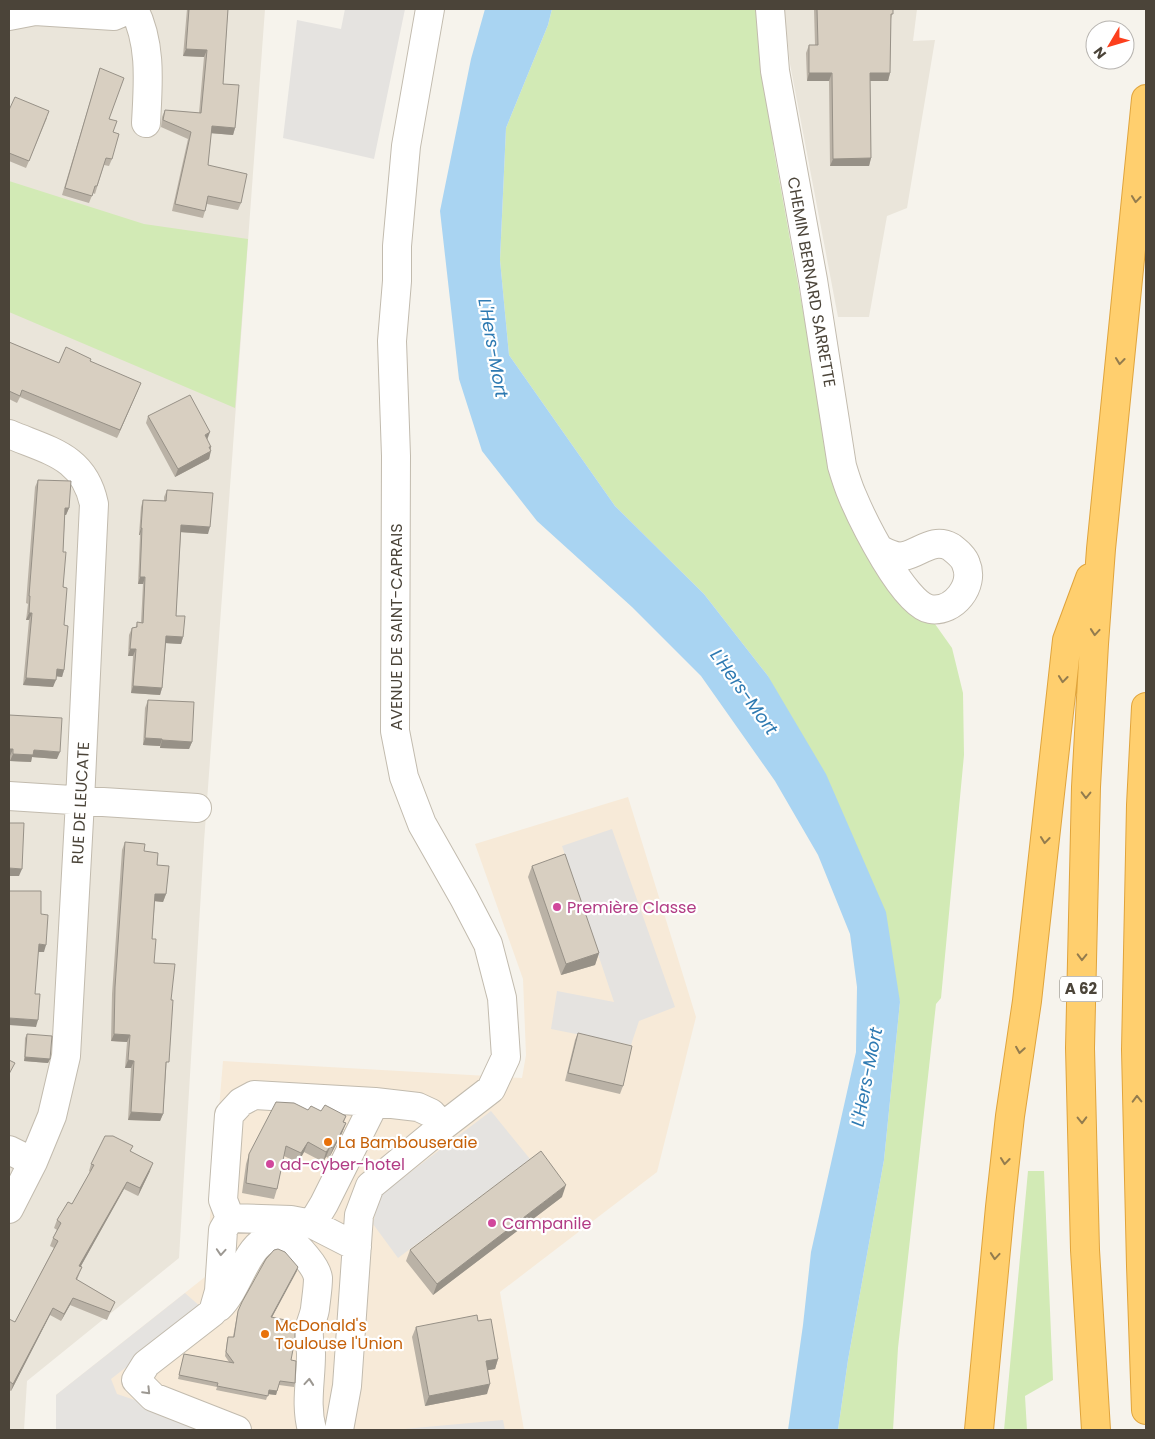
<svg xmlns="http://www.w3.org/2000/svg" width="1155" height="1439" font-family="Poppins,sans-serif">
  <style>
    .residential { fill: #eae5da }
    .commercial { fill: #f7ead8 }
    .green { fill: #d2eab5 }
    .parking { fill: #e5e3e0 }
    .water { fill: #a9d4f2 }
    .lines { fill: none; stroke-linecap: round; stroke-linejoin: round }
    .minor-casing { stroke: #c2bbae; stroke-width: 30 }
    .highway-casing { stroke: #e0a43c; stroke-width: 30 }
    .minor { stroke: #fff; stroke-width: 28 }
    .highway { stroke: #ffcf6e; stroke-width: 28 }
    .wall { fill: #bab2a6 }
    .shaded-wall { fill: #979187 }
    .building { fill: #d8cfc1; stroke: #979187 }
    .oneway { stroke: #937c4e }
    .oneway2 { stroke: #9c9892 }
    .hotel-dot { fill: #d1479c; stroke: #fff; stroke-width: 2 }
    .food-dot { fill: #e8710a; stroke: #fff; stroke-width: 2 }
    .labels { text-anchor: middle; stroke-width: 4.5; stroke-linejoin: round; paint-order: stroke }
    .shield { fill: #fff; stroke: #817c74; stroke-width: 1 }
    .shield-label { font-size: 15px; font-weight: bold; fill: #4b4439 }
    .street-label { font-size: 16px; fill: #4b4439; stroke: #fff }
    .hotel-label { font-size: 16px; fill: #b23c85; stroke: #fff; text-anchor: start }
    .food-label { font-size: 16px; fill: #c56008; stroke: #fff; text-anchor: start }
    .water-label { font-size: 18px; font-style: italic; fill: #2e7ab2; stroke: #fff }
  </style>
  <rect width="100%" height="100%" fill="#f6f3ec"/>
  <path class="residential" d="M9 9H265L204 842 179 1258 27 1381 24 1430H9Z
    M784 9H917L913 41 935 40 907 208 887 216 869 317H838L790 64Z"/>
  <path class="commercial" d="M628 797 696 1017 657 1172 500 1292 524 1430H56V1395L205 1277 223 1061 522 1078 526 1055 523 979 475 844Z"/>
  <path class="green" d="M552 9H759L758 22 774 151 824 427 915 613 935 624 952 648 963 693 964 755 941 998 936 1004 898 1348 893 1430H838L848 1360 884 1160 900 1002 768 676 704 594 615 506 509 355 500 260 506 128 548 25Z
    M9 181 144 224 248 239 235 408 9 312Z
    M1028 1171H1044L1053 1380 1025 1396 1027 1430H1004Z"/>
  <path class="parking" d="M345 9H405L374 159 283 138 297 20 341 29Z
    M612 829 675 1007 639 1021 631 1045 551 1029 557 991 614 1002 562 846Z
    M491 1111 530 1159 398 1258 373 1224 379 1196Z
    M185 1293 202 1308 111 1379 117 1394 224 1430H56V1395Z
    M503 1420 505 1430H393Z"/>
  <path class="water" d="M485 9H552L548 25 506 128 500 260 509 355 615 506 704 594 768 676 826 774 886 912 900 1002 884 1160 848 1360 838 1430H788L803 1325 811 1252 856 1052 857 987 850 934 818 855 775 781 701 676 632 607 537 521 482 451 459 379 440 211 471 59Z"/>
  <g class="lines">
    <g class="minor-casing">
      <path id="minor" d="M134 9C152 45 148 84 146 123
        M770 9 775 71 813 280 842 466C845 476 848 486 852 495 862 519 904 605 930 609 954 613 975 585 966 564 964 557 956 551 951 547 933 537 920 553 904 556 895 558 887 553 879 549
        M9 16 35 11 114 16 130 9
        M9 434C49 451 84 456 94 504L80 801 66 1056 52 1116 33 1162 9 1209
        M9 796 197 808
        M9 1150 33 1162
        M230 1218 223 1200 229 1115 241 1102 254 1095 375 1102 418 1107 431 1113 443 1126
        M312 1224 324 1204 375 1102
        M219 1307C237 1290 245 1252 264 1241 282 1229 296 1244 307 1258 312 1264 317 1271 318 1278 318 1288 316 1299 315 1309 314 1316 310 1324 309 1331 308 1339 311 1347 311 1354 311 1381 305 1404 312 1430
        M237 1430 153 1397 136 1380 146 1364 213 1312 219 1291 223 1230 230 1218 291 1220 312 1224 357 1247
        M339 1430 347 1386 359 1215 370 1186 443 1126 491 1089 506 1057 502 998 488 944 464 898 422 824 404 777 395 731 396 456 392 341 397 281V246L406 146 430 9"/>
    </g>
    <g class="highway-casing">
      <path id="highway" d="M1146 707 1141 805 1136 1050 1141 1266 1146 1410
        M979 1430 1000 1207 1010 1116 1027 1001 1067 640 1090 578
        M1096 1430 1085 1250 1080 1048 1086 787 1094 644 1101 549 1146 99"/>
    </g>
    <use href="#minor" class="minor"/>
    <use href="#highway" class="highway"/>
  </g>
  <path class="wall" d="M187 9H228L223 84 235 128 233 135 211 133 208 165 241 203 238 210 207 204 203 218 172 211 188 139 161 127 162 117 165 110 199 113 204 57 183 56Z
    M814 9H893L891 19 890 73 888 81H870L871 158 869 166H830L829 81H807L806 53 809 45H815Z
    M100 68 109 119 113 132 112 159 109 166 104 165 95 194 93 193 89 203 62 195Z
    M9 110 47 118 26 168 9 161Z
    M9 342 59 363 90 361 138 390 117 438 20 397 17 403 9 399Z
    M148 416 207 440 211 447 209 459 175 477 146 423Z
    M38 480 69 508 66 515H65L63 552 64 670 62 677 56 676 53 687 23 685 29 620H26L28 604 26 603 35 487Z
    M167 490 208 534 181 532 176 616 183 637 181 644 166 643 162 688 160 695 131 693 133 656H128L129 635 132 628 136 627 137 622 141 623 143 584H138L140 535H139L141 507 143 500 164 501V497Z
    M148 700 192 742 189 749 160 748V746L143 745 145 708Z
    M9 715 57 759 32 757 31 762 10 761Z
    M125 842 157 865 166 894 163 902 155 901 152 939 154 963 171 1000 163 1114 160 1121 128 1120 131 1068H125L127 1042 111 1041 112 994 122 850Z
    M532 866 599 953 595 965 561 975 528 877Z
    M578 1033 623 1086 620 1094 565 1081 575 1040Z
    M27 1034 50 1059 48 1063 24 1061 25 1038Z
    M308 1110 346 1116 344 1122 346 1123 342 1133 329 1158 326 1157 323 1162 304 1152 298 1163 284 1156 277 1189 274 1199 242 1193 246 1164 249 1154Z
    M131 1152 150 1171 138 1196 124 1189 81 1266 82 1267 77 1280 115 1302 107 1320 70 1305 61 1321 50 1315 11 1391 9 1390V1320L15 1322 54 1248 50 1246 53 1238 57 1230 54 1228 57 1220 72 1204 90 1172 89 1171 91 1164Z
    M562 1197 433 1295 406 1261 410 1250Z
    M298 1267 272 1317 291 1360 295 1383 294 1387 279 1385 276 1395 268 1394 266 1400 216 1390 217 1387 178 1379 184 1354 229 1362 225 1356 227 1341 228 1337H233L237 1315 242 1302Z
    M478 1321 498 1359 495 1369 488 1370 487 1394 425 1406 412 1337 416 1327Z"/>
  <path class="shaded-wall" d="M186 49 207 50 204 57 183 56Z
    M809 73H832L829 81H807Z
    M870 73H890L888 81H867Z
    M212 126 235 128 233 135 209 133Z
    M871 158 869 166H830L833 159Z
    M141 383 138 390 117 438 120 430Z
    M210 432 207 440 205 435Z
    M211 447 209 453 211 451 209 459 175 477 178 469Z
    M65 508H69L66 515H63Z
    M181 525 210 527 208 534 179 532Z
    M141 528H142L140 535H139Z
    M140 577H145L143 584H138Z
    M29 613H32L29 620H26Z
    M166 636 183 637 181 644 164 643Z
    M130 649H136L133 656H128Z
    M57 669 64 670 62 677 54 676Z
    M26 678 56 680 53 687 23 685Z
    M133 686 162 688 160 695 131 693Z
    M145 738 162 739 160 746 143 745Z
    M162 740 192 742 189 749 160 748Z
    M9 749H13L10 756H9Z
    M34 750 60 752 57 759 32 757 31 762 10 761 13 754Z
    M9 868 22 869 19 876H9Z
    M155 894H166L163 902 153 901Z
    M39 944 46 945 44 952H36Z
    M599 953 595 965 561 975 566 964Z
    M9 1018 38 1020 36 1027 9 1025Z
    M114 1034 130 1035 127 1042 111 1041Z
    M25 1057 50 1059 48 1063 24 1061Z
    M128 1060 134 1061 131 1068H125Z
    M131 1112 163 1114 160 1121 128 1120Z
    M346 1123 342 1133 329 1158 333 1148Z
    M308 1142 304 1152 298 1163 301 1153Z
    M330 1147 326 1157 323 1162 326 1152Z
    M153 1163 150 1171 138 1196 140 1188Z
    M127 1182 124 1189 77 1273 79 1266Z
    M566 1185 562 1197 433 1295 437 1284Z
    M298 1267 297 1271 270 1321 271 1317Z
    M73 1298 70 1305 61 1321 64 1314Z
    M53 1308 50 1315 11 1391 13 1384Z
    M498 1359 495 1369 483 1371 486 1361Z
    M490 1384 487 1394 425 1406 429 1396Z
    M269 1390 277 1391 276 1395 268 1394Z"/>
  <path class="building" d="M189 9H228L223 84 239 85 235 128 212 126 208 165 247 174 241 203 208 196 205 211 175 204 191 132 163 120 165 110 201 113 207 50 186 49Z
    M817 9H893V14H891L890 73H870L871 158 833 159 832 73H809V45H818Z
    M100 68 124 78 109 119 117 121 113 132 119 134 112 159 106 158 97 186H95L92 196 65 188Z
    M15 97 49 111 29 161 9 153V110Z
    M9 342 59 363 66 347 91 359 90 361 141 383 120 430 22 390 20 396 9 391Z
    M190 395 210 432 205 435 211 447H209L211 451 178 469 148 416Z
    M38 480 71 481 69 508H65L63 552H66L63 587 67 588 64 625 68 626 64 670 57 669 56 680 26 678 32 613H29L30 596H29Z
    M167 490 213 493 210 527 181 525 176 616H185L183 637 166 636 162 688 133 686 136 649H130L132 628 137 627V622L143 623 145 577H140L142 528H141L143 500 166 501Z
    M148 700 194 702 192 742 162 740V739L145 738Z
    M9 715 62 718 60 752 34 750 33 755 13 754V749H9Z
    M9 823H24L22 869 9 868Z
    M125 842 145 844 144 851 158 853 157 865 169 866 166 894H155L152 939H156L154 963 175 964 171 1000H173L169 1062H166L163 1114 131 1112 134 1061 128 1060 130 1035 114 1034 115 987Z
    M565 854 599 953 566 964 532 866Z
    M9 891H41V914L48 915 46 945 39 944 35 994H40L38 1020 9 1018Z
    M578 1033 632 1046 623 1086 568 1073Z
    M27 1034 52 1036 50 1059 25 1057Z
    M9 1060 15 1063 9 1074Z
    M276 1102 294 1103 308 1110 311 1106 321 1111 325 1105 346 1116 343 1122 346 1123 333 1148 330 1147 326 1152 308 1142 301 1153 286 1146 277 1189 246 1183 249 1154Z
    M105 1136H113L133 1146 130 1151 153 1163 140 1188 127 1182 79 1266 82 1267 76 1279 115 1302 110 1312 73 1298 64 1314 53 1308 13 1384 9 1381V1319L15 1322 58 1241 53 1238 61 1223 57 1220 68 1202 72 1204 94 1165 91 1164Z
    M541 1151 566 1185 437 1284 410 1250Z
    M278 1249 285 1252 298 1267 271 1317 295 1322V1339L291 1360 296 1361 295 1383 280 1381 277 1391 269 1390 268 1396 217 1386 218 1383 179 1375 184 1354 234 1363 226 1352 228 1337H234L238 1311 242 1302 266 1259 274 1250Z
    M477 1315 478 1321 491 1319 498 1359 486 1361 490 1384 429 1396 416 1327Z"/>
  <defs><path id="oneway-chevron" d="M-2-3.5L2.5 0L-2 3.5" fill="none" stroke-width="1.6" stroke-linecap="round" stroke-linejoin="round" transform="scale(1.25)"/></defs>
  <g class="oneway">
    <use href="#oneway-chevron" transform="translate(1136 199) rotate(96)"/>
    <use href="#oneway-chevron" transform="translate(1120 361) rotate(96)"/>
    <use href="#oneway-chevron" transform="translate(1095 632) rotate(95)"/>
    <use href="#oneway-chevron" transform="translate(1063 679) rotate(96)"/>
    <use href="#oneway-chevron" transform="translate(1086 795) rotate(91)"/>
    <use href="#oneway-chevron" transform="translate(1045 840) rotate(96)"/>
    <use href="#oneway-chevron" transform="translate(1082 957) rotate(91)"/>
    <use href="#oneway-chevron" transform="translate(1020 1050) rotate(99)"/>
    <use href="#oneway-chevron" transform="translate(1137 1099) rotate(-91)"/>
    <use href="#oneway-chevron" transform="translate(1082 1120) rotate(89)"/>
    <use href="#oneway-chevron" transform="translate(1005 1161) rotate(96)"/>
    <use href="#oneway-chevron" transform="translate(995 1256) rotate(95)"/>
  </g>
  <g class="oneway2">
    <use href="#oneway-chevron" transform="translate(221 1252) rotate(94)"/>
    <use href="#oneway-chevron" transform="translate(309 1382) rotate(-85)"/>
    <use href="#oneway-chevron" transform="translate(147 1391) rotate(46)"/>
  </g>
  <g class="hotel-dot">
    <circle cx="557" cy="907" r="5"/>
    <circle cx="270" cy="1164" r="5"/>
    <circle cx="492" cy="1223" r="5"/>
  </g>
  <g class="food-dot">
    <circle cx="328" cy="1142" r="5"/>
    <circle cx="265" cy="1334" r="5"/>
  </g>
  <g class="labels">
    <rect class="shield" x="1060" y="976.5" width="42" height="25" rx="4"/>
    <g class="shield-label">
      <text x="1081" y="994">A 62</text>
    </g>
    <g class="street-label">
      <text transform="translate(812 282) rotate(80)" y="6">CHEMIN BERNARD SARRETTE</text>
      <text transform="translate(396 627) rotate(-90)" y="6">AVENUE DE SAINT-CAPRAIS</text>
      <text transform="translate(80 803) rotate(-87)" y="6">RUE DE LEUCATE</text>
    </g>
    <g class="hotel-label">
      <text x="567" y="913">Première Classe</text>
      <text x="280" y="1170">ad-cyber-hotel</text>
      <text x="502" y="1229">Campanile</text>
    </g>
    <g class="food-label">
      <text x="338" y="1148">La Bambouseraie</text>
      <text x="275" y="1331">McDonald's<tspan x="275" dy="18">Toulouse l'Union</tspan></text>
    </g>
    <g class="water-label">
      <text transform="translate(493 348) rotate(80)" y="6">L'Hers-Mort</text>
      <text transform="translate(744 692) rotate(54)" y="6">L'Hers-Mort</text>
      <text transform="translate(867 1077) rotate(-79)" y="6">L'Hers-Mort</text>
    </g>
  </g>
  <rect width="1155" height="1439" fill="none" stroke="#4b4439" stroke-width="20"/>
  <g transform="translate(1110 45) rotate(232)"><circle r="24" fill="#ffffff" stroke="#b7b4b0"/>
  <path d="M0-4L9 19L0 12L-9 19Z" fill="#fc3f1d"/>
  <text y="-8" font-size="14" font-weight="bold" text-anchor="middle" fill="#4b4439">N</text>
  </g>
</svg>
